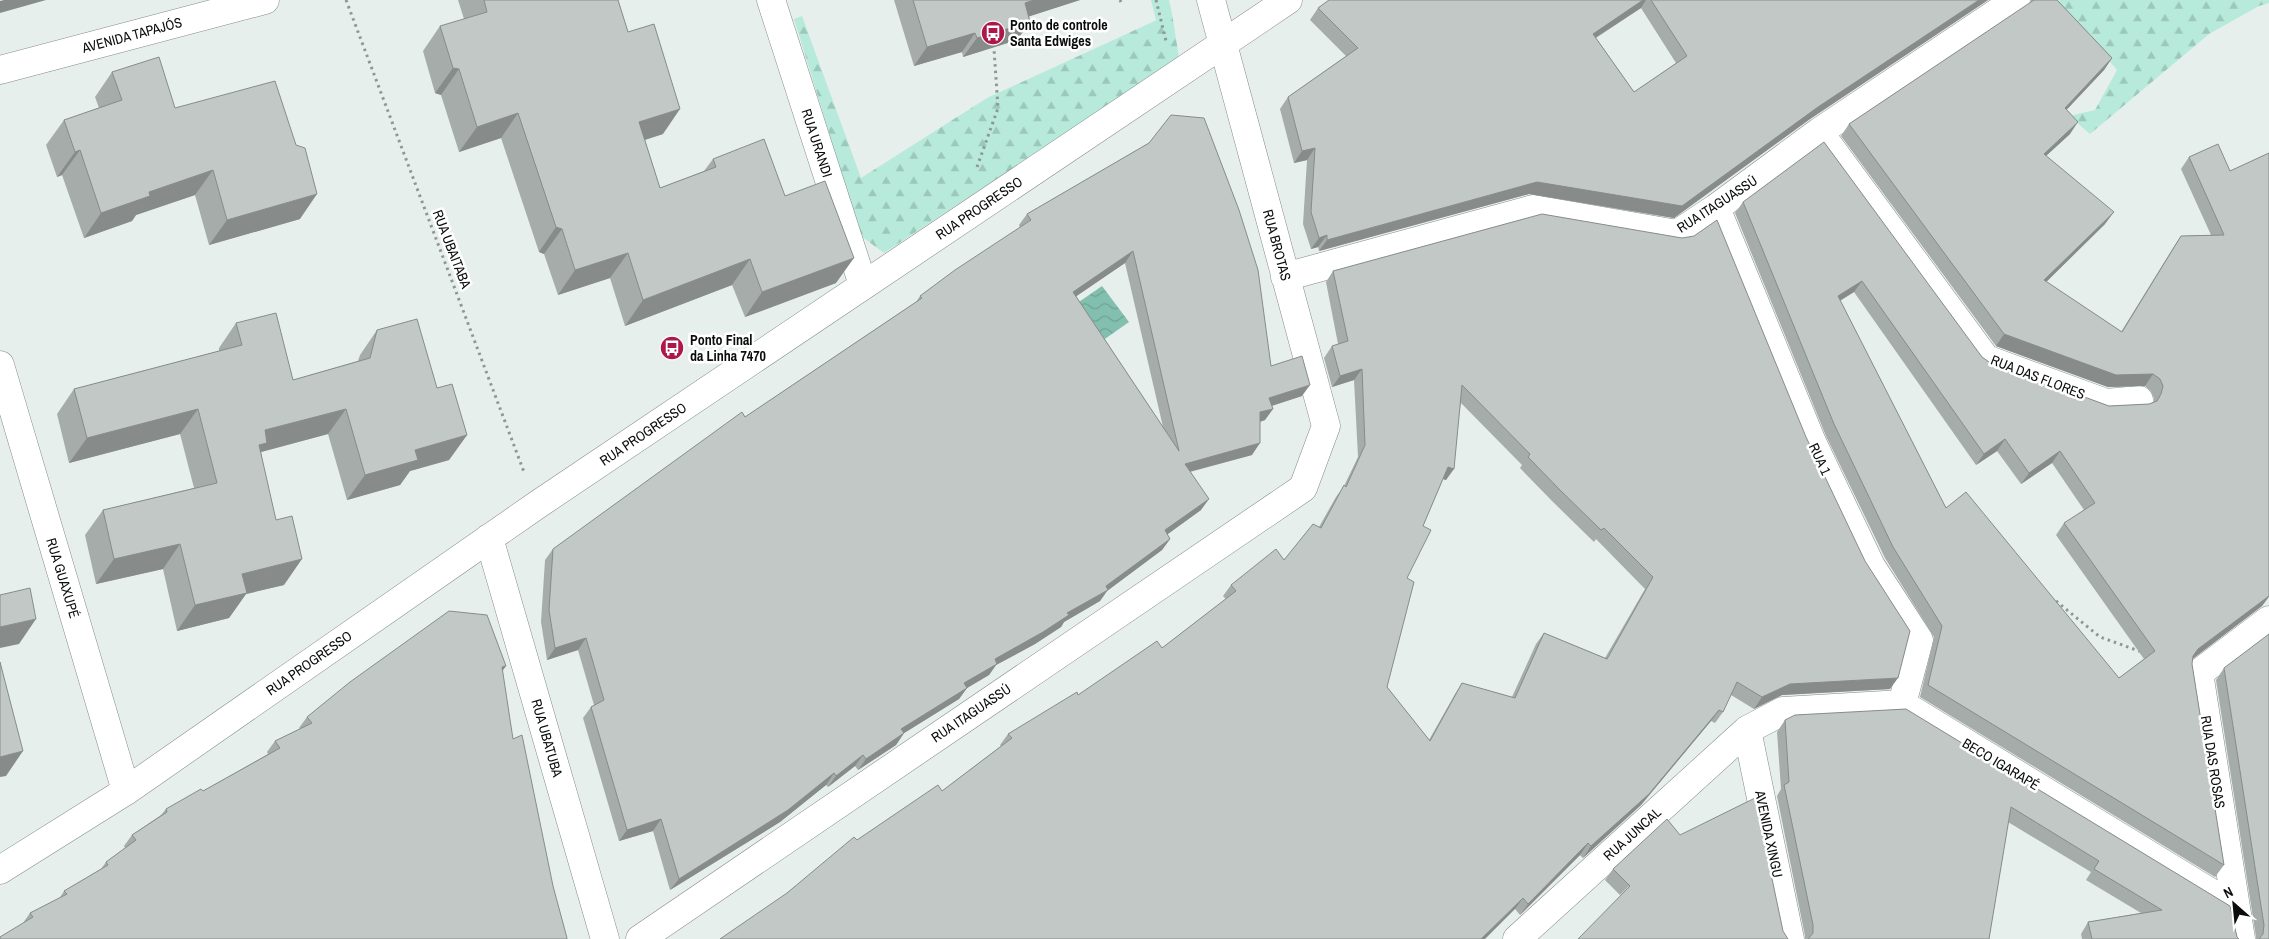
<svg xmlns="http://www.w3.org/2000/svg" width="2269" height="939" font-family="'Archivo Narrow',sans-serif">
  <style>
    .forest { fill: url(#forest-firs) }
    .park { fill: #b7eadb }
    .water { fill: url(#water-waves) }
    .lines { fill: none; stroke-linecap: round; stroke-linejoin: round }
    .minor-casing { stroke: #848b88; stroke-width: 29 }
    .major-casing { stroke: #848b88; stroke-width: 29 }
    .path { stroke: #909694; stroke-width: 3; stroke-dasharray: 2.5 4; stroke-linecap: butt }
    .minor { stroke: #fff; stroke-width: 28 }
    .major { stroke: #fff; stroke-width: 28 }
    .wall { fill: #a6acaa; fill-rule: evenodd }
    .shaded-wall { fill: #878c8b }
    .building { fill: #c1c8c6; stroke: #878c8b; fill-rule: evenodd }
    .labels { text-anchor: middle; stroke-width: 5; stroke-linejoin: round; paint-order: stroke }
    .poi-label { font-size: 14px; font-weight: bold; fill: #0a0d0c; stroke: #fff; text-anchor: start }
    .street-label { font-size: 14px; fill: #0a0d0c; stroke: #fff }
  </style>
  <defs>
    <pattern id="forest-firs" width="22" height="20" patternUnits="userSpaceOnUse" patternTransform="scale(1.25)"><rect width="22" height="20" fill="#b7eadb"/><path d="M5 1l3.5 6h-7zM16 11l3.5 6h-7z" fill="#9cc8bb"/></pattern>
    <pattern id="water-waves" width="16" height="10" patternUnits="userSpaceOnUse" patternTransform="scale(1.25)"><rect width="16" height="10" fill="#83bfae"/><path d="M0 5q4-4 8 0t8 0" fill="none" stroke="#70a394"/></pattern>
  </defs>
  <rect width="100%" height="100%" fill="#e7efec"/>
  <path class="forest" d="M2060 0H2269V3L2259 6 2209 34 2090 134 2069 116 2095 110 2117 70 2058 1Z
    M1172 13 1179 58 884 253 861 236 794 19 802 16 861 178 987 98Z"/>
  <path class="park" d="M1151 0H1169L1172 13 1156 20Z"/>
  <path class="water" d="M1102 286 1129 322 1102 341 1076 304Z"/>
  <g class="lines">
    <g class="minor-casing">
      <path id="minor" d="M771 0 863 285
        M1819 132 1986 359 2106 403 2139 400
        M1716 208 1812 442 1871 566 1919 640 1902 704
        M1285 277 1533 209 1677 234 1716 208 1819 132 2016 0
        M0 365 126 791
        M489 538 605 939
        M1747 730 1790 939
        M0 870 126 791 537 505 1288 0
        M640 939 1303 488 1326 426 1211 0
        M1517 939 1747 730 1783 711 1902 704 2236 908
        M2241 939 2199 673 2269 620"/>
    </g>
    <g class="major-casing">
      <path id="major" d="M0 70 265 0"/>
    </g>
    <path class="path" d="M346 0 524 472
      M1120 0 1121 2
      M1156 0 1166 41
      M977 167 998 108 994 49
      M2056 601 2100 637 2142 652"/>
    <use href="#minor" class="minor"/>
    <use href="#major" class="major"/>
  </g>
  <path class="wall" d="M458 0H618L628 32 663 134 645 140 660 188 704 171 713 159 785 196 836 283 745 317 732 285 625 326 610 278 558 295 544 254 539 252 501 138 459 152 441 95 435 93 423 51 440 26 464 19Z
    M894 0H1080L1029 16 1030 22 1017 40 963 57 962 52 914 66Z
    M1329 0H1988L1810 119 1674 218 1529 194 1319 251 1318 247 1311 249 1303 224 1307 160 1294 163 1280 109 1288 97 1346 56 1310 20 1318 8ZM1641 8 1676 63 1634 92 1596 38Z
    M2031 0H2057L2112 58 2104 70 2066 110 2070 134 2046 156 2105 224 2046 282 2121 332 2173 248 2181 236 2211 235 2181 169 2189 157 2230 171 2269 153V597L2262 606 2192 659V664L2224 865 2215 877 1920 697 1934 637 1885 558 1826 436 1735 213 1743 202 1989 362 2109 406 2149 404 2154 402V398L2151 391 2145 386 2108 387 1996 346 1841 136 1849 124 2031 3ZM1854 292 1976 465 1997 451 2021 484 2052 463 2084 510 2064 523 2056 535 2144 659 2119 678 1946 508 1840 301Z
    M112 72 175 108 300 219 209 245 195 195 136 215 132 221 84 238 62 175 57 177 46 145 64 120 99 108 95 97Z
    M1149 143 1271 366 1302 396 1272 406 1265 420 1260 422 1252 455 1190 472 1201 510 1167 534 1170 539 1162 550 1107 591 1100 601 1064 622 1061 627 1035 644 996 665 989 675 967 688 959 699 904 733 896 745 858 770 855 766 828 787 826 785 780 822 670 890 653 831 619 841 583 718 591 707 594 705 578 650 547 660 541 622 545 560 553 549 745 417 916 302 920 296 1020 228 1019 225 1027 214ZM1125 263 1163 427 1076 296Z
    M1333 271 1890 689 1782 695 1754 709 1731 695 1723 712 1715 723 1711 721 1641 805 1583 858 1580 855 1520 915 1515 909 787 893 857 840 942 791 1001 746 1000 745 1008 734 1162 648 1226 599 1223 596 1231 585 1284 560 1319 527 1336 497 1344 486 1358 457 1354 380 1332 387 1324 358 1332 346 1338 344 1326 282ZM1461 403 1522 465 1520 468 1552 501 1594 542 1596 539 1645 589 1605 658 1544 633 1536 644 1512 697 1462 683 1455 694 1429 740 1387 687 1407 578 1423 526 1443 479 1446 480Z
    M236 323 293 380 358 361 360 355 377 330 437 388 467 435 449 460 410 471 400 485 347 500 328 434 261 452 284 585 246 594 229 618 177 631 163 569 96 584 85 535 103 510 194 488 180 434 69 463 57 414 74 389 219 351V348Z
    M506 666 502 671 23 923 30 913 59 899 64 891 101 869 106 862 125 848 124 846 132 835 161 815 166 809 203 791 268 754 267 752 275 741 300 729 299 728 307 717Z
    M2224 668 2269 939H2256V937L2216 680Z
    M1906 709 2237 937 2239 939H2082L2081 934 2088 922 2141 913 2086 880 2091 872 2008 822 1989 939H1805V936L1777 796 1781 789 1777 732 1785 720Z
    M1680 835 1620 895 1605 880 1613 869Z"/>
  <path class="shaded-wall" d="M4 0H46L0 13V1Z
    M1034 0H1080L1012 22 1025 3Z
    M1643 0H1646L1641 8 1584 45 1593 34Z
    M1979 0H1988L1810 119 1674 218 1529 194 1319 251 1327 240 1537 182 1818 107Z
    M1030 22 1017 40 963 57 977 38Z
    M975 33 962 52 914 66 927 47Z
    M2112 58 2104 70 2057 120 2065 108Z
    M453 68 459 69 441 95 435 93Z
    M680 109 663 134 622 147 639 122Z
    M518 113 501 138 459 152 477 127Z
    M2078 122 2070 134 2036 165 2044 154Z
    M1315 148 1307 160 1294 163 1302 151Z
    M80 150 62 175 57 177 75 152Z
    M213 170 195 195 136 215 132 221 84 238 101 213 149 192Z
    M317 194 300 219 209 245 227 220Z
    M2114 212 2105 224 2036 292 2044 280Z
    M556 227 562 229 544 254 539 252Z
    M1327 235 1318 247 1311 249 1319 238Z
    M1133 251 1125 263 1065 304 1073 292Z
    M628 253 610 278 558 295 575 270Z
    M854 258 836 283 745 317 762 292Z
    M750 259 732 285 625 326 643 300Z
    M1862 281 1854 292 1829 307 1838 296Z
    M2004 334 2153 374 2145 386 2108 387 1996 346Z
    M1362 369 1354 380 1332 387 1340 376Z
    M1310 385 1302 396 1261 409 1269 398Z
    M198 409 180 434 69 463 87 438Z
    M346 409 328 434 261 452 250 468 265 430Z
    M1273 409 1265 420 1252 424 1260 412Z
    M467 435 449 460 410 471 400 485 347 500 365 475 415 450Z
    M2005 439 1997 451 1976 465 1984 454Z
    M1260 443 1252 455 1177 475 1185 464Z
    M2060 451 2052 463 2021 484 2029 473Z
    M1448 467 1454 469 1446 480 1440 478Z
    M1209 499 1201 510 1157 542 1165 530Z
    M1170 539 1162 550 1107 591 1100 601 1064 622 1061 627 1035 644 996 665 989 675 967 688 959 699 893 740 901 729 995 659 1067 613 1106 586Z
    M180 544 163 569 96 584 114 559Z
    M302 559 284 585 246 594 229 618 177 631 195 605 242 574Z
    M2269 596 2262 606 2190 661 2198 649Z
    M36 619 19 644 0 648V627Z
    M586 638 578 650 547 660 555 648Z
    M506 666 498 677 502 667Z
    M1898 678 1890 689 1782 695 1754 709 1762 697 1790 684Z
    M1719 710 1711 721 1641 805 1583 858 1591 846Z
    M904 733 896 745 858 770 866 759Z
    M23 751 6 776 0 777V757Z
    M863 755 855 766 828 787 836 776Z
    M834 773 826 785 780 822 670 890 679 879Z
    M661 819 653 831 619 841 627 830Z
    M1588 843 1580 855 1520 915 1528 904Z
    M1523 898 1515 909 1485 939H1481Z"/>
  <path class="building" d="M484 0H618L628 32 654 24 680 109 639 122 660 188 716 167 713 159 764 139 785 196 825 181 854 258 762 292 750 259 643 300 628 253 575 270 562 229 556 227 518 113 477 127 459 69 453 68 440 26 487 12Z
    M913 0H1034L1025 3 1030 22 977 38 975 33 927 47Z
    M1329 0H1643L1593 34 1634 92 1687 56 1651 0H1979L1818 107 1682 206 1537 182 1327 240V235L1319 238 1311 212 1315 148 1302 151 1288 97 1358 48 1318 8Z
    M2034 0H2057L2112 58 2065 108 2078 122 2044 154 2114 212 2044 280 2122 332 2181 236 2224 235 2189 157 2218 144 2230 171 2269 153V596L2198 649 2193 656 2192 664 2224 865 1928 685 1942 626 1893 547 1834 424 1743 202 1824 142 1982 357 1989 362 2109 406 2149 404 2157 401 2161 394 2163 386 2160 379 2153 374 2116 375 2004 334 1849 124ZM1862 281 1984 454 2005 439 2029 473 2060 451 2095 503 2064 523 2155 651 2119 678 1966 492 1946 508 1838 296Z
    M159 57 175 108 275 81 296 145 305 148 317 194 227 220 213 170 149 192 150 196 101 213 80 150 75 152 64 120 122 100 112 72Z
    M1171 115 1204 118 1239 210 1258 270 1271 366 1302 356 1310 385 1269 398 1273 409 1260 412V443L1185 464 1209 499 1165 530 1170 539 1106 586 1108 590 1067 613 1069 615 1043 632 995 659 997 664 964 683 967 688 901 729 904 733 866 759 863 755 836 776 834 773 788 810 679 879 661 819 627 830 591 707 604 700 586 638 555 648 549 610 553 549 742 412 745 417 922 298 920 296 955 270 1031 220 1027 214 1149 143ZM1133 251 1179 451 1073 292Z
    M1542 214 1682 238 1694 236 1717 220 1806 437 1865 561 1910 631 1898 678 1790 684 1762 697 1737 682 1723 712 1719 710 1649 794 1591 846 1588 843 1528 904 1523 898 1481 939H720L787 893 854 837 857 840 938 785 942 791 1012 738 1008 734 1077 692 1078 695 1157 641 1162 648 1236 591 1231 585 1276 549 1284 560 1313 524 1321 528 1344 485 1346 487 1365 445 1362 369 1340 376 1332 346 1348 341 1333 271ZM1462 385 1530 454 1528 457 1560 490 1601 530 1604 528 1653 577 1607 659 1544 633 1515 698 1462 683 1430 741 1387 687 1414 582 1407 578 1431 530 1423 526 1448 467 1454 469Z
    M276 313 293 380 370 358 377 330 417 319 437 388 452 384 467 435 415 450 418 460 365 475 346 409 265 430 267 443 259 445 276 520 292 516 302 559 242 574 247 593 195 605 180 544 114 559 103 510 217 483 198 409 87 438 74 389 242 345 236 323Z
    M30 588 36 619 0 627V595Z
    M449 611 487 615 506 666 502 667 513 739 522 735 553 886 567 938V939H0V937L33 917 30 913 67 894 64 891 108 865 106 862 136 840 132 835 167 812 166 809 201 789 203 791 280 748 275 741 312 723 307 717 350 682Z
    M2269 634V939H2259L2263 934 2264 925 2224 668Z
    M0 662 23 751 0 757Z
    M1906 709 2230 906 2237 937 2239 939H2092L2088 922 2162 910 2094 869 2099 861 2011 807 1989 939H1808L1813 933V925L1784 785 1789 782 1785 720 1795 715Z
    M1755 798 1783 931 1788 939H1578L1630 886 1613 869 1667 819 1680 835Z"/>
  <defs>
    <g id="bus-disc" transform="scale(1.25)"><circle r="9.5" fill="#ac1849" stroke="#fff"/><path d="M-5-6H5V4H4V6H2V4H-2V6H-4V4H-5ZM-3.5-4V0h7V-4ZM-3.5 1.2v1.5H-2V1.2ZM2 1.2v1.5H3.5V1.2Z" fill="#fff"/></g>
  </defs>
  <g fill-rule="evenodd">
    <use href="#bus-disc" x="993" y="33"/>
    <use href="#bus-disc" x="672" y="348"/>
  </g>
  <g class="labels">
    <g class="poi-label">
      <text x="1010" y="30">Ponto de controle<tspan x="1010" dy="16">Santa Edwiges</tspan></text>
      <text x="690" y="345">Ponto Final<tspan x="690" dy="16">da Linha 7470</tspan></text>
    </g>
    <g class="street-label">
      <text transform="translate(132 35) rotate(-15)" y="5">AVENIDA TAPAJÓS</text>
      <text transform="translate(817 143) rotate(72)" y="5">RUA URANDI</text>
      <text transform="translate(1717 204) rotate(-33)" y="5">RUA ITAGUASSÚ</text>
      <text transform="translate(979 208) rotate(-34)" y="5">RUA PROGRESSO</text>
      <text transform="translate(1277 245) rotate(75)" y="5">RUA BROTAS</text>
      <text transform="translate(452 249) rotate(69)" y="5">RUA UBAITABA</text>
      <text transform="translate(2038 377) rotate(21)" y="5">RUA DAS FLORES</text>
      <text transform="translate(643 434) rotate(-34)" y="5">RUA PROGRESSO</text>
      <text transform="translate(1820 459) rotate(65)" y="5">RUA 1</text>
      <text transform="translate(63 578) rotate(73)" y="5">RUA GUAXUPÉ</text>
      <text transform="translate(309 663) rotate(-35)" y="5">RUA PROGRESSO</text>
      <text transform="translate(971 713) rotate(-34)" y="5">RUA ITAGUASSÚ</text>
      <text transform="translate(547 738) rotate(74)" y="5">RUA UBATUBA</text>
      <text transform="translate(2213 762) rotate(81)" y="5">RUA DAS ROSAS</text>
      <text transform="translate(2001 764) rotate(31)" y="5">BECO IGARAPÉ</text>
      <text transform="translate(1632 834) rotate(-42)" y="5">RUA JUNCAL</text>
      <text transform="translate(1769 834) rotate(78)" y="5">AVENIDA XINGU</text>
    </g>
  </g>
  <g transform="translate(2234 904) rotate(333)" stroke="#ffffff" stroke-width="4" paint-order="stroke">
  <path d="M0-4L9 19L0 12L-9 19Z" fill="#0a0d0c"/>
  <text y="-8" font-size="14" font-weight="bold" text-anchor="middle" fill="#0a0d0c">N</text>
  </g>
</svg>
